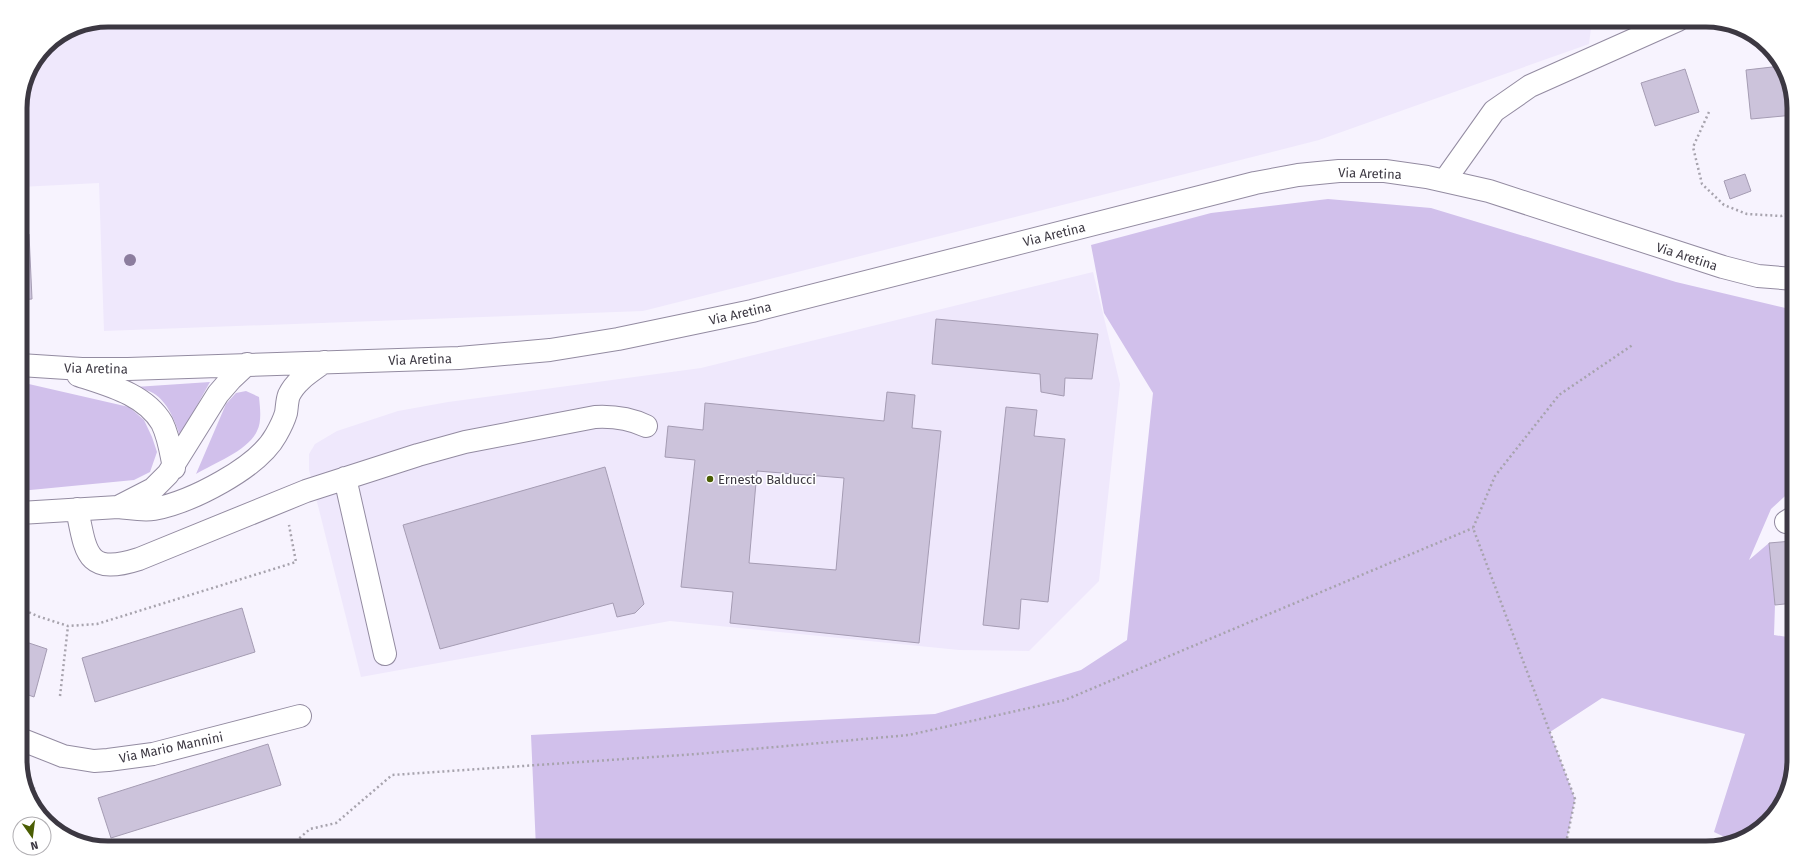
<svg xmlns="http://www.w3.org/2000/svg" width="1814" height="868" font-family="'Fira Sans',sans-serif">
  <style>
    .built { fill: #efe8fc }
    .green { fill: #d1c0eb }
    .building { fill: #ccc3db; stroke: #a59cb3; fill-rule: evenodd }
    .lines { fill: none; stroke-linecap: round; stroke-linejoin: round }
    .minor-casing { stroke: #938ba1; stroke-width: 24 }
    .path { stroke: #a7a3ad; stroke-width: 2.5; stroke-dasharray: 2 3; stroke-linecap: butt }
    .minor { stroke: #fff; stroke-width: 22 }
    .tree { fill: #8c7d9e }
    .poi-dot { fill: #4b5e04; stroke: #fff; stroke-width: 1.5 }
    .labels { text-anchor: middle; stroke-width: 3; stroke-linejoin: round; paint-order: stroke }
    .street-label { font-size: 13px; fill: #3c3842; stroke: #fff }
    .poi-label { font-size: 13px; fill: #3c3842; stroke: #fff; text-anchor: start }
    .rim { fill: none; stroke: #3c3842; stroke-width: 5 }
  </style>
  <rect width="100%" height="100%" fill="#f7f3fe"/>
  <path class="built" d="M108 20H1592L1589 44 1319 140 643 311 104 331 99 183 20 187V103L27 74 46 46 75 27Z
    M1093 272 1120 384 1099 581 1029 651 959 650 670 621 361 677 309 470V454L315 444 337 431 398 411 448 402 701 368Z"/>
  <path class="green" d="M1328 199 1431 208 1676 282 1794 310V488L1771 509 1749 560 1769 543 1775 605 1774 635 1794 638V760L1785 798 1755 833 1731 840 1714 832 1745 734 1602 698 1550 732 1575 799 1565 848H536L531 735 935 714 1081 670 1127 640 1153 393 1104 313 1091 245 1211 213Z
    M20 382 129 407 144 420 152 437 157 452 150 472 134 480 20 491Z
    M210 382 180 436C175 421 168 402 153 393 148 390 141 389 135 387Z
    M246 391 259 397C260 408 262 421 257 431 248 451 214 463 196 474L226 404 236 393Z"/>
  <path class="building" d="M1781 66 1794 103V115L1751 119 1746 70Z
    M1685 69 1699 112 1655 126 1641 83Z
    M1794 167V195H1793L1786 169Z
    M1745 174 1751 191 1730 199 1724 181Z
    M29 234 32 299 20 300V235Z
    M936 319 1098 334 1092 379 1065 378 1064 396 1041 392 1040 374 932 364Z
    M887 392 915 395 912 428 941 431 919 643 730 623 733 592 681 587 695 460 665 457 668 426 703 430 705 403 884 421ZM757 471 844 478 836 570 749 563Z
    M1006 407 1037 410 1034 436 1065 439 1048 602 1021 599 1019 629 983 625Z
    M605 467 644 604 635 613 617 617 613 603 440 649 403 525Z
    M1792 541 1794 603 1775 605 1769 543Z
    M242 608 255 652 95 702 82 658Z
    M20 640 47 649 34 697 20 692Z
    M268 744 281 785 111 838 98 798Z"/>
  <g class="lines">
    <g class="minor-casing">
      <path id="minor" d="M1445 180 1494 111 1530 86 1678 20
        M20 365 82 369H128L459 358 550 350 618 339 752 311 1255 183 1298 175 1339 171H1385L1427 177 1489 191 1723 267 1758 276 1794 279
        M78 375C108 385 145 394 162 423 169 437 171 453 174 468
        M345 478 385 654
        M118 507 153 489 168 474 218 394 231 379 247 364
        M77 509C86 553 86 576 139 559L306 491 418 455 465 442 595 417C613 416 629 418 646 426
        M20 513 118 507C130 508 142 511 154 509 191 502 258 468 276 435 280 428 284 420 286 413 287 407 287 400 289 395 296 380 312 371 324 362
        M1786 522 1794 517
        M20 739 63 756 94 761 108 760 153 754 300 716"/>
    </g>
    <path class="path" d="M1709 112 1693 147 1702 184 1724 205 1747 214 1781 216 1794 212
      M20 608 37 616 68 626 97 624 296 562 289 525
      M60 696 68 626
      M31 799 35 785
      M288 848 310 829 336 823 392 775 697 754 909 735 1065 700 1473 528
      M1565 848 1575 799 1473 528 1495 476 1559 395 1634 344"/>
    <use href="#minor" class="minor"/>
  </g>
  <circle class="tree" cx="130" cy="260" r="6"/>
  <circle class="poi-dot" cx="710" cy="479" r="4"/>
  <g class="labels">
    <g class="street-label">
      <text transform="translate(1370 173) rotate(2)" y="5">Via Aretina</text>
      <text transform="translate(1054 234) rotate(-14)" y="5">Via Aretina</text>
      <text transform="translate(1687 256) rotate(18)" y="5">Via Aretina</text>
      <text transform="translate(740 313) rotate(-13)" y="5">Via Aretina</text>
      <text transform="translate(420 359) rotate(-2)" y="5">Via Aretina</text>
      <text transform="translate(96 368) rotate(1)" y="5">Via Aretina</text>
      <text transform="translate(171 747) rotate(-12)" y="5">Via Mario Mannini</text>
    </g>
    <g class="poi-label">
      <text x="718" y="484">Ernesto Balducci</text>
    </g>
  </g>
  <path d="M0 0H1814V868H0ZM108 27H1706A81 81 0 0 1 1787 108V760A81 81 0 0 1 1706 841H108A81 81 0 0 1 27 760V108A81 81 0 0 1 108 27Z" fill="#fff" fill-rule="evenodd"/>
  <path class="rim" d="M108 27H1706A81 81 0 0 1 1787 108V760A81 81 0 0 1 1706 841H108A81 81 0 0 1 27 760V108A81 81 0 0 1 108 27Z"/>
  <g transform="translate(32 836) rotate(166)"><circle r="19" fill="#ffffff" stroke="#b1afb3"/>
  <path d="M0-3L7 15L0 10L-7 15Z" fill="#4b5e04"/>
  <text y="-6" font-size="11" font-weight="bold" text-anchor="middle" fill="#3c3842">N</text>
  </g>
</svg>
